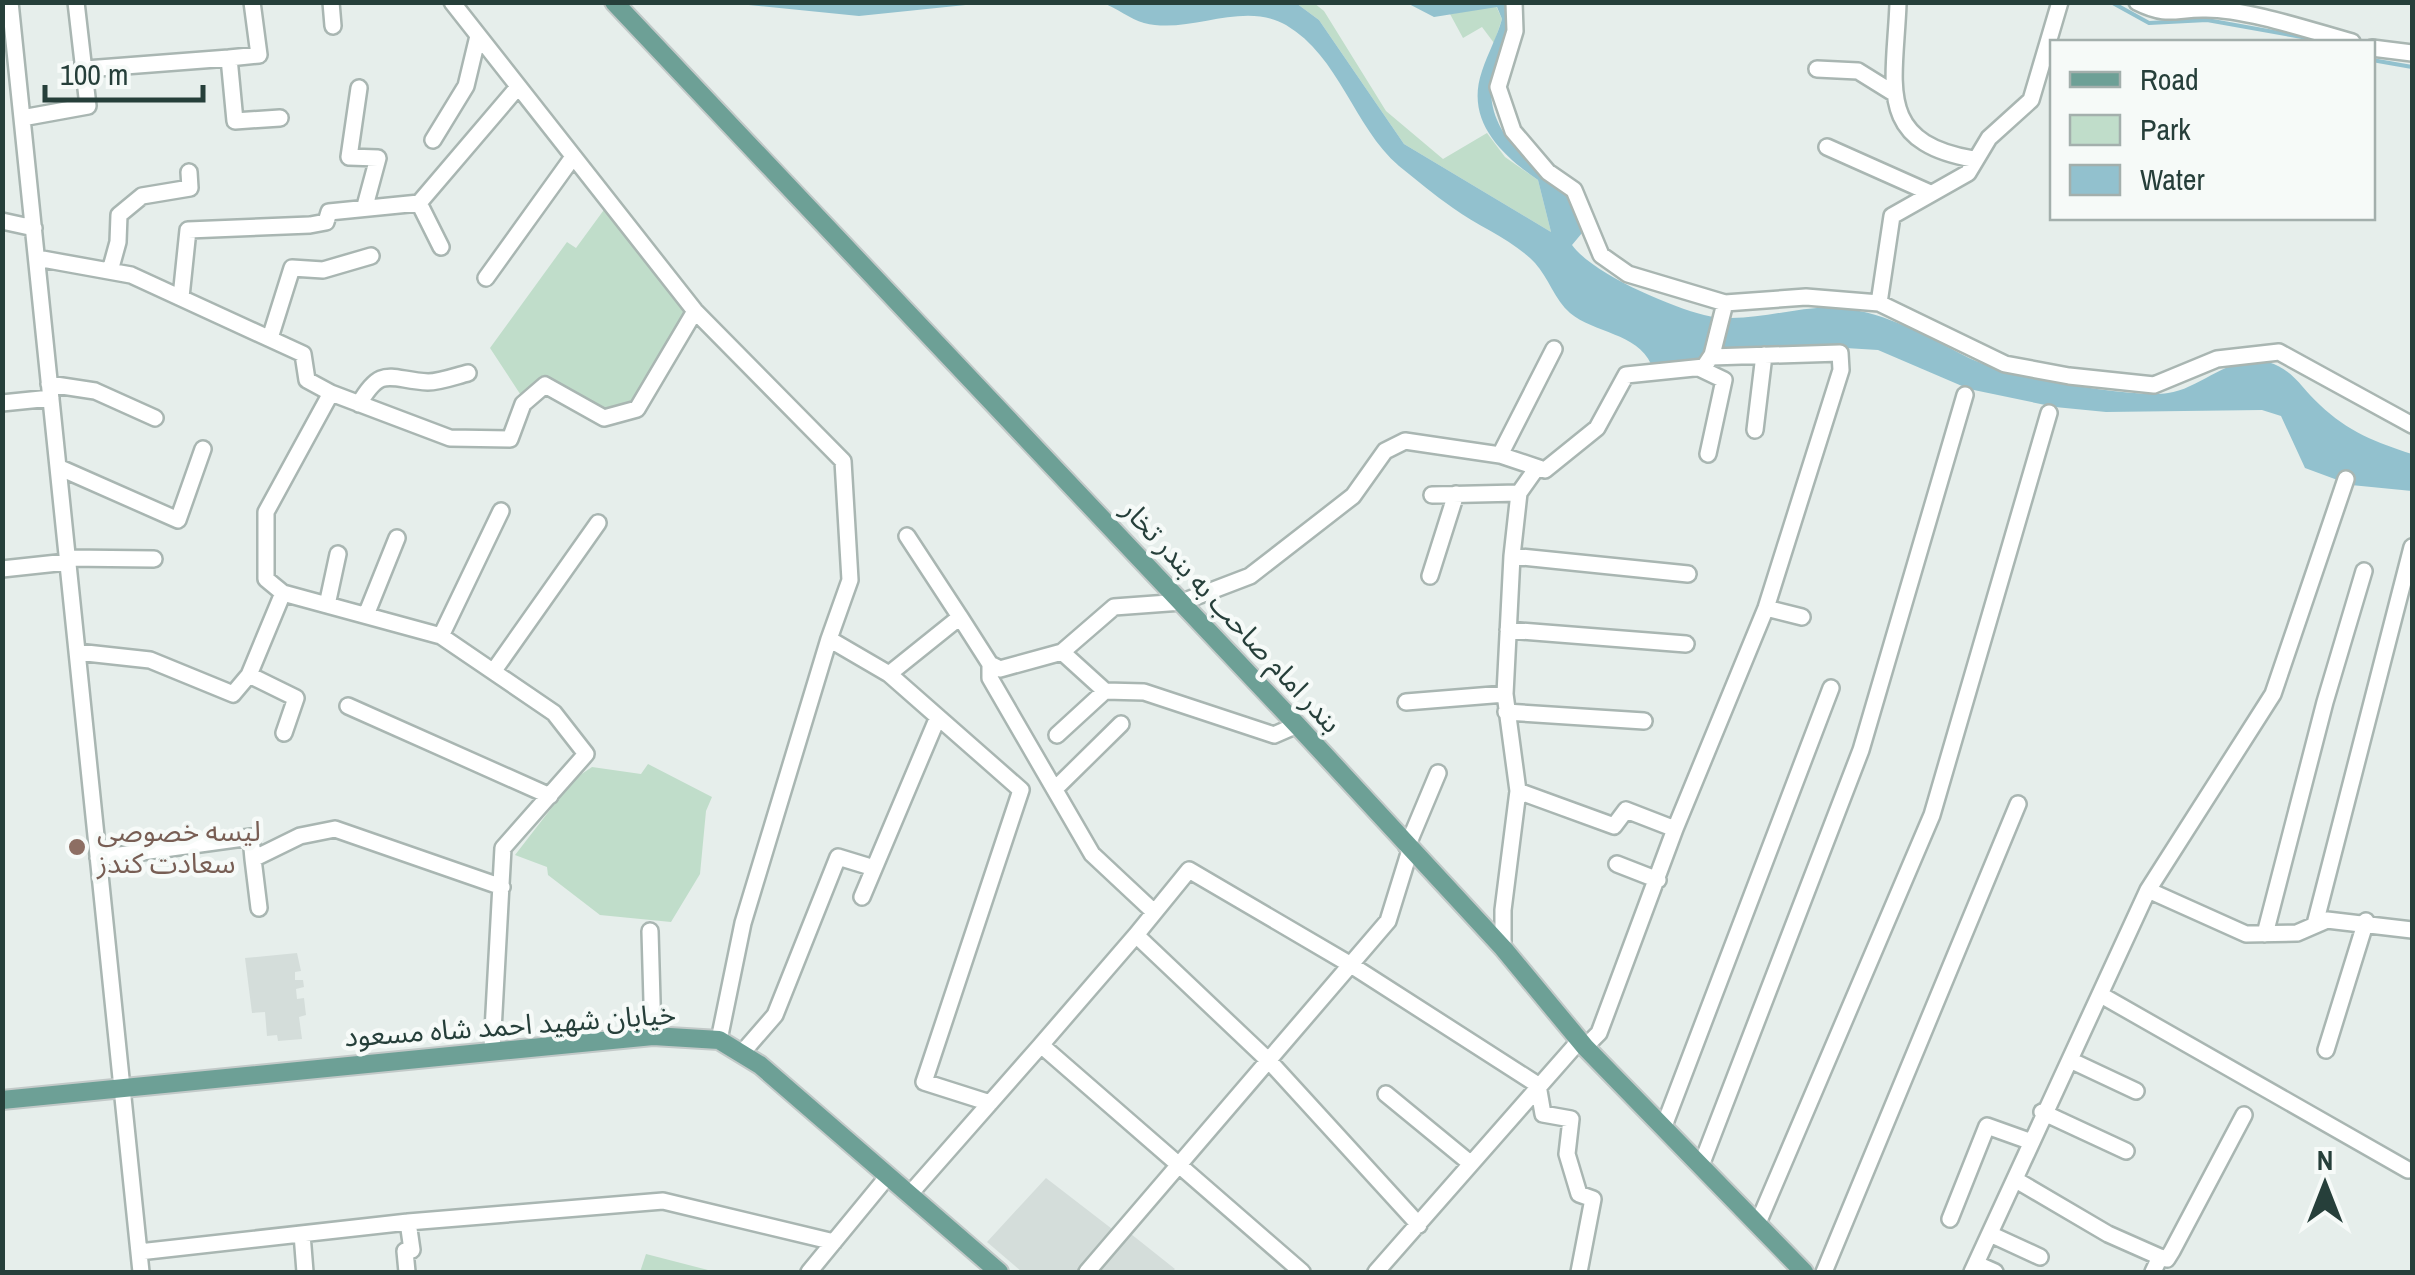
<svg xmlns="http://www.w3.org/2000/svg" width="2415" height="1275" font-family="'Archivo Narrow','Noto Sans Arabic',sans-serif">
  <style>
    .built { fill: #d4ddda }
    .green { fill: #c0ddca }
    .water { fill: #92c1ce }
    .lines { fill: none; stroke-linecap: round; stroke-linejoin: round }
    .stream { stroke: #92c1ce; stroke-width: 4 }
    .minor-casing { stroke: #a9b6b2; stroke-width: 20 }
    .major-casing { stroke: #c2c9c8; stroke-width: 22 }
    .minor { stroke: #fff; stroke-width: 15 }
    .major { stroke: #6da096; stroke-width: 18 }
    .education-dot { fill: #8d6e63; stroke: #f6faf8; stroke-width: 4 }
    .labels { text-anchor: middle; stroke-width: 9; stroke-linejoin: round; paint-order: stroke }
    .street-label { font-size: 28px; fill: #263f3a; stroke: #f6faf8 }
    .education-label { font-size: 28px; fill: #785e54; stroke: #f6faf8; text-anchor: start }
  </style>
  <rect width="100%" height="100%" fill="#e6eeeb"/>
  <path class="built" d="M297 953 301 971 295 972V980H303L304 987 296 989 297 999 304 998 306 1015 299 1017 302 1039 278 1041 277 1035 267 1036 265 1012 252 1013 245 958Z
    M1046 1178 1116 1232 1080 1272H1022L987 1242Z
    M1131 1234 1175 1269 1172 1272H1096Z"/>
  <path class="green" d="M1296 3H1314L1324 11 1386 111 1443 159 1487 133 1505 157 1538 180 1551 232 1404 144 1319 20Z
    M1496 6 1502 19 1494 43 1482 27 1463 38 1450 14Z
    M606 207 692 312 636 406 603 414 548 379 526 403 490 348 567 242 576 248Z
    M648 764 712 797 706 811 700 874 671 922 600 915 548 875 547 867 515 855 574 779 592 767 641 774Z
    M646 1254 708 1270 707 1272H640Z"/>
  <path class="water" d="M728 3H985L859 16Z
    M1103 3H1296L1319 20 1404 144 1551 232 1538 180C1500 154 1465 120 1482 71 1488 53 1497 37 1502 19L1497 7 1434 17 1407 3H1511L1514 14C1507 35 1495 59 1492 82 1484 135 1539 172 1575 199L1582 233 1572 245C1593 274 1669 306 1704 315 1748 326 1796 304 1841 308 1888 313 1926 336 1967 357 2001 375 2130 399 2168 393 2201 389 2232 352 2268 362 2294 370 2301 388 2320 405 2347 431 2377 443 2412 454V491L2351 485 2305 468 2281 416 2262 410 2106 412 2055 407 1969 389 1878 350 1797 345 1734 356 1705 352 1696 361 1651 364C1637 333 1594 333 1570 313 1555 300 1548 277 1535 263 1512 239 1479 227 1453 208 1434 195 1417 180 1399 166 1353 126 1340 57 1286 25 1242 0 1190 35 1144 23 1130 19 1117 8 1103 3Z"/>
  <g class="lines">
    <path class="stream" d="M2111 2 2149 23 2207 20 2319 40
      M2372 60 2412 67"/>
    <g class="minor-casing">
      <path id="minor" d="M10 2 141 1272
        M331 2 333 26
        M452 2 695 311 843 461 850 580 829 639 889 674 960 617 990 664V678L1092 854 1154 912
        M1514 2 1515 31 1498 87 1513 131 1548 172 1574 190 1601 255 1628 274 1725 303
        M2137 2C2169 18 2176 8 2206 9 2247 9 2312 31 2352 42
        M1898 4C1895 84 1874 142 1973 159
        M2372 48 2412 53
        M229 58 259 55 252 2
        M86 69 229 58 235 121 280 118
        M1817 69 1858 71 1895 94
        M359 88 349 157 378 158 365 206
        M22 118 88 106 76 2
        M433 140 466 86 478 36
        M1827 147 1928 192
        M419 203 441 247
        M2 221 34 228
        M37 258 131 275 303 354 307 380 331 393
        M110 271 118 242 119 215 142 196 190 188 189 172
        M486 278 573 157
        M181 297 188 230 310 225 326 222 329 212 419 203 518 87
        M1879 303 2005 364 2069 376 2154 385 2217 359 2279 352 2412 425
        M270 338 292 268 323 270 371 256
        M1701 369 1724 380 1708 454
        M49 384 95 391 155 418
        M2 403 51 398
        M359 404C382 364 390 380 428 382 440 382 456 376 468 373
        M1755 430 1764 355
        M1500 455 1554 349
        M58 467 178 520 203 449
        M1432 495 1519 493
        M907 536 960 617
        M1512 556 1688 574
        M67 558 154 559
        M2 569 67 562
        M1430 576 1456 494
        M283 593 266 579V512L331 393 450 438 510 439 523 404 545 385 604 418 637 409 695 311
        M327 605 338 554
        M1766 608 1802 617
        M366 615 397 538
        M1508 630 1686 644
        M441 636 501 511
        M77 652 150 660 233 694 249 675 283 593 441 636 554 713 586 754 503 848 492 1049
        M1062 652 1105 691
        M990 664 1000 669 1062 652 1114 607 1182 602 1250 576 1353 496 1385 451 1405 441 1500 455 1545 470 1597 428 1626 375 1704 367 1712 355 1725 303 1806 297 1879 303 1892 216 1968 173 1989 138 2031 100 2060 2
        M495 669 598 523
        M889 674 1021 790 924 1082 990 1103
        M249 675 296 698 284 733
        M1406 702 1505 694
        M348 706 550 796
        M1506 712 1644 721
        M1057 735 1105 691 1144 692 1274 735 1297 725
        M1057 787 1121 724
        M1518 791 1614 826 1626 810 1675 829
        M1407 847 1438 773
        M98 858 251 837 253 859 300 836 335 829 502 887
        M253 859 259 908
        M1617 864 1658 880
        M2148 890 2246 934 2297 933 2327 920 2412 930
        M862 897 938 717
        M2315 924 2412 547
        M650 931 653 1036
        M2265 934 2325 702 2364 571
        M1503 948V910L1518 791 1505 694 1512 556 1519 493 1536 469
        M2101 995 2408 1170
        M719 1040 743 923 829 639
        M1041 1045 1136 935
        M1585 1047 1599 1033 1675 829 1766 608 1841 370 1840 353 1711 357
        M2326 1050 2366 921
        M742 1053 775 1015 838 857 874 868
        M2070 1060 2136 1091
        M1386 1094 1470 1163
        M2042 1112 2126 1151
        M1664 1126 1831 688
        M1702 1163 1861 750 1965 395
        M2016 1180 2108 1234 2160 1257 2153 1272
        M909 1195 1041 1045 1302 1272
        M1950 1219 1987 1126 2029 1141
        M1758 1223 1932 815 2049 413
        M1419 1225 1271 1063 1136 935 1189 870 1351 965 1538 1085 1543 1114 1571 1119 1567 1154 1579 1194 1593 1199 1579 1272
        M302 1234 305 1272
        M1990 1234 2040 1257
        M139 1252 408 1222 663 1201 834 1242
        M2160 1257 2167 1259 2172 1251 2244 1115
        M1977 1264 1995 1272
        M407 1272 405 1251 412 1250 408 1222
        M809 1272 888 1176
        M1087 1272 1388 921 1410 850
        M1376 1272 1580 1040
        M1824 1272 2018 804
        M1972 1272 2148 890 2273 694 2346 479"/>
    </g>
    <g class="major-casing">
      <path id="major" d="M614 2 1297 725 1503 948 1585 1047 1804 1272
        M2 1100 653 1036 719 1040 760 1065 999 1272"/>
    </g>
    <use href="#minor" class="minor"/>
    <use href="#major" class="major"/>
  </g>
  <circle class="education-dot" cx="77" cy="847" r="10"/>
  <g class="labels">
    <g class="street-label">
      <text transform="translate(1232 616) rotate(47)" y="10">بندر امام صاحب به بندر تخار</text>
      <text transform="translate(510 1025) rotate(-4)" y="10">خیابان شهید احمد شاه مسعود</text>
    </g>
    <g class="education-label">
      <text x="97" y="841">لیسه خصوصی<tspan x="97" dy="32">سعادت کندز</tspan></text>
    </g>
  </g>
  <rect width="2415" height="1275" fill="none" stroke="#263f3a" stroke-width="10"/>
  <rect x="2050" y="40" width="325" height="180" fill="#f6faf8" stroke="#a3afac" stroke-width="2.5"/>
  <rect x="2070" y="72" width="50" height="15" fill="#6da096" stroke="#a3afac" stroke-width="2.5"/>
  <text x="2140" y="90" font-size="30" fill="#263f3a">Road</text>
  <rect x="2070" y="115" width="50" height="30" fill="#c0ddca" stroke="#a3afac" stroke-width="2.5"/>
  <text x="2140" y="140" font-size="30" fill="#263f3a">Park</text>
  <rect x="2070" y="165" width="50" height="30" fill="#92c1ce" stroke="#a3afac" stroke-width="2.5"/>
  <text x="2140" y="190" font-size="30" fill="#263f3a">Water</text>
  <g transform="translate(2325 1185)" stroke="#f6faf8" stroke-width="8" paint-order="stroke">
  <path d="M0-8L18 38L0 25L-18 38Z" fill="#263f3a"/>
  <text y="-15" font-size="28" font-weight="bold" text-anchor="middle" fill="#263f3a">N</text>
  </g>
  <path d="M45 85v15h158v-15" fill="none" stroke="#263f3a" stroke-width="5"/>
  <text x="60" y="85" font-size="30" fill="#263f3a" stroke="#f6faf8" stroke-width="8" paint-order="stroke">100 m</text>
</svg>
